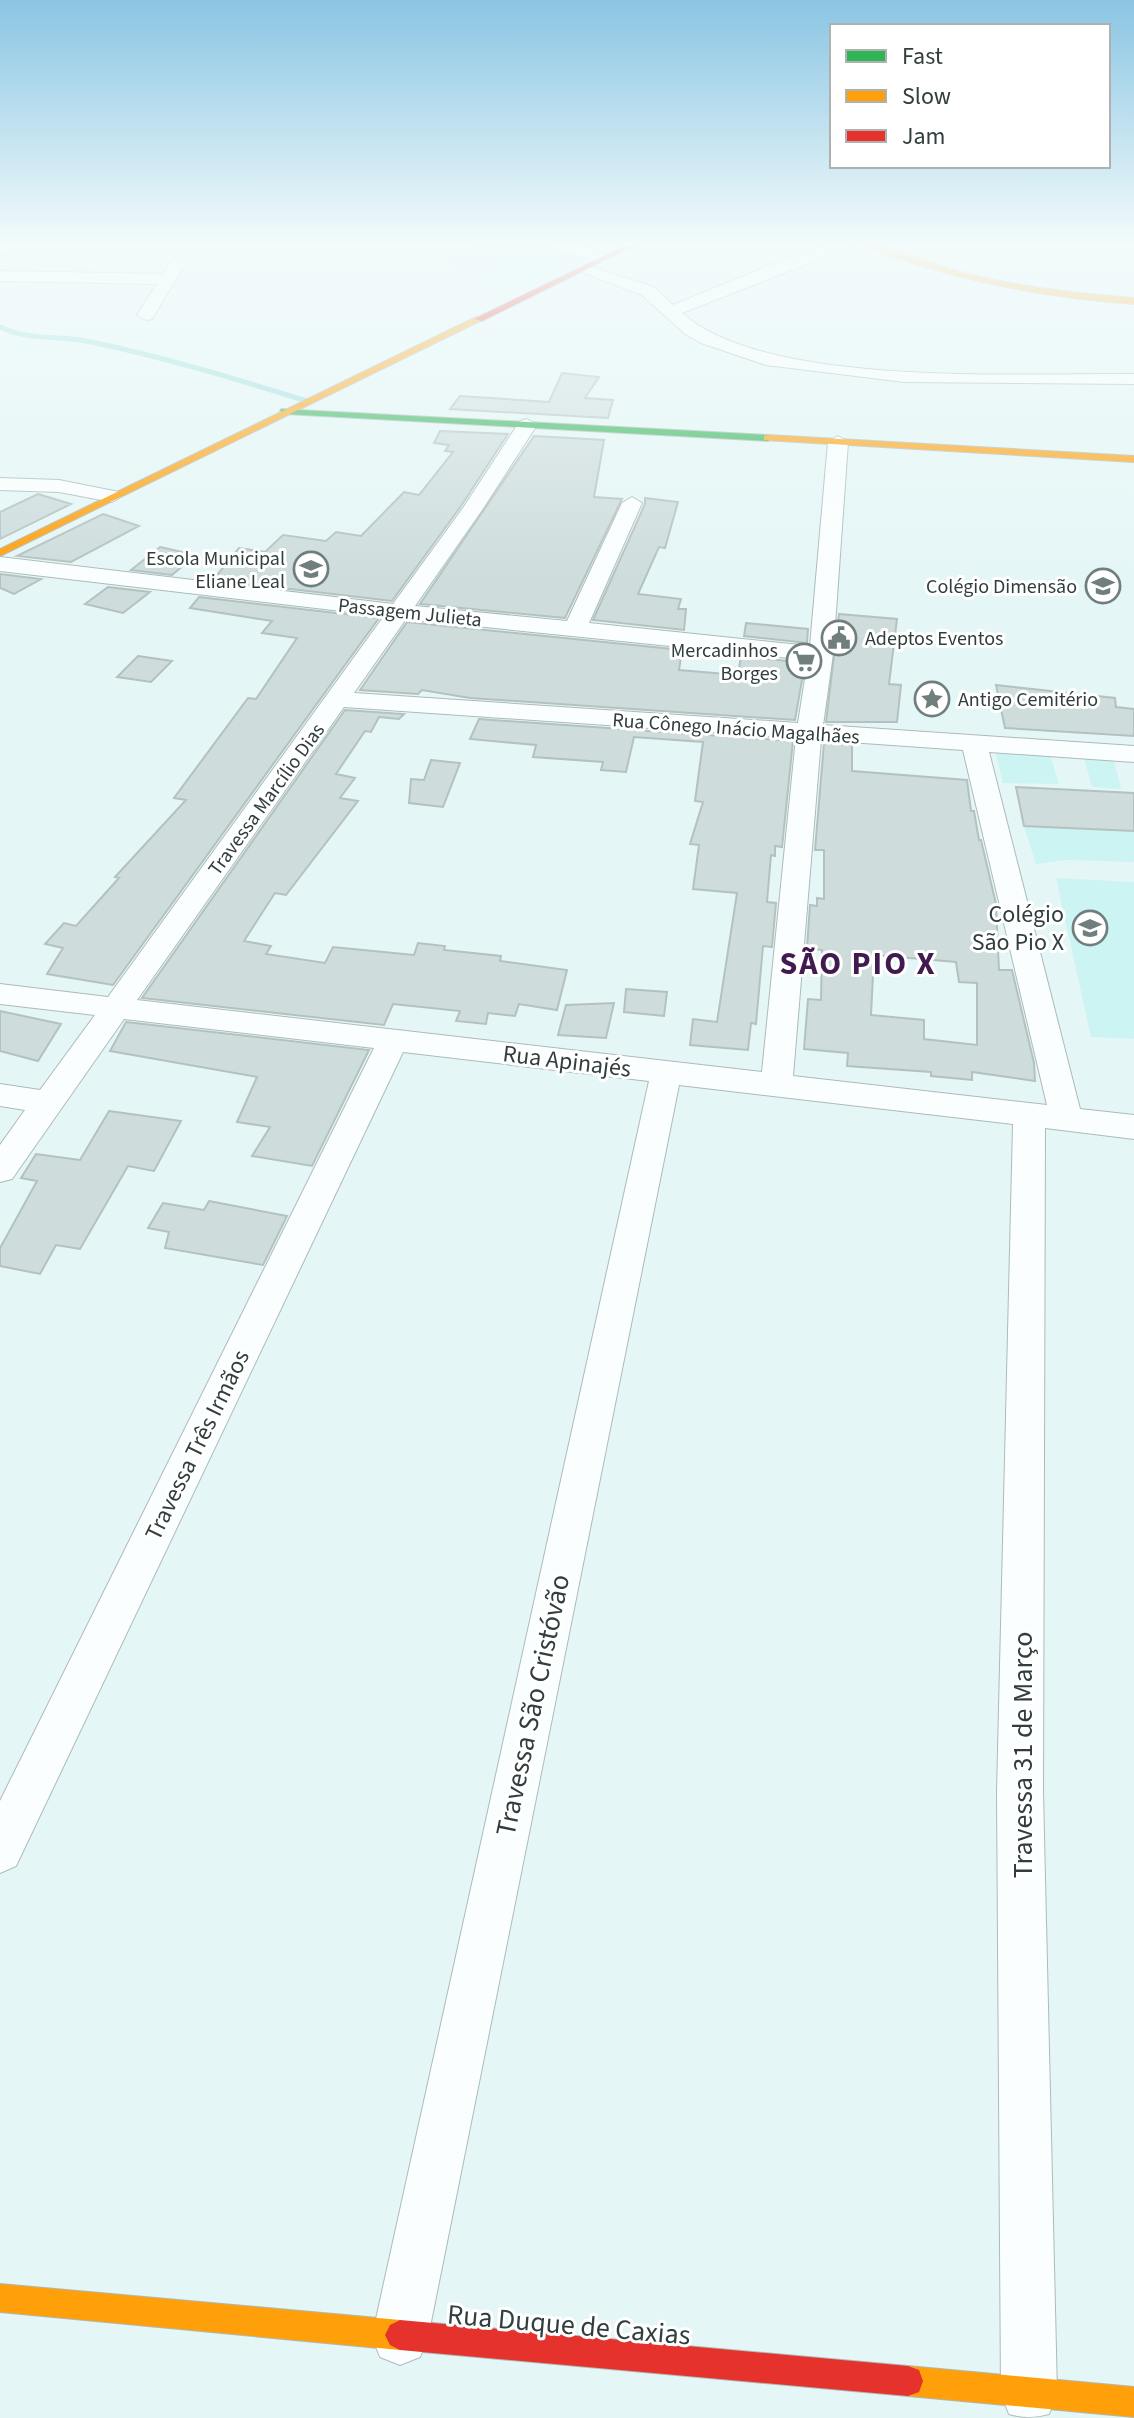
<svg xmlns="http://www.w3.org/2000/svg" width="1134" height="2418" font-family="'Source Sans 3',sans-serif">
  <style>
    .green { fill: #ccf4f3 }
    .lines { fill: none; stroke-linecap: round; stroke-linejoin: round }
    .stream { stroke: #9ededb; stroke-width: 5 }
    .building { fill: #cedcdc; stroke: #b4c1c1; stroke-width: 2; fill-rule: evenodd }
    .street-casing { stroke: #adbaba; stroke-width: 2 }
    .fast-casing { stroke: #adbaba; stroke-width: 2 }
    .slow-casing { stroke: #adbaba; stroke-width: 2 }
    .jam-casing { stroke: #adbaba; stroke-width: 2 }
    .street { fill: #fbfefe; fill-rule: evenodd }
    .fast { fill: #30b455; fill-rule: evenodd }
    .slow { fill: #ff9f0a; fill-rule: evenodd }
    .jam { fill: #e5322d; fill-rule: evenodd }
    .labels { text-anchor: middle; stroke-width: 6; stroke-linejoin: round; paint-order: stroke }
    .far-poi-label { font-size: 20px; fill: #313e3d; stroke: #fff; text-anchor: end }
    .far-street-label { font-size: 20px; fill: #313e3d; stroke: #fff }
    .poi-label { font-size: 24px; fill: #313e3d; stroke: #fff; text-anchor: end }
    .street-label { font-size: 24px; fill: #313e3d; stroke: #fff }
    .near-street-label { font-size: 28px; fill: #313e3d; stroke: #fff }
    .district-label { font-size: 32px; font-weight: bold; letter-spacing: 2px; fill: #411a50; stroke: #fff }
  </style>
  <rect width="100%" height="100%" fill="#e5f6f6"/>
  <path class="green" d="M483 242H550L591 257 535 284 440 262Z
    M996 754 1050 755 1059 784 1003 783Z
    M1084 758 1114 760 1121 789 1092 787Z
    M1024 826 1134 831V862L1066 860 1036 864Z
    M1056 878 1134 882V1039L1091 1037Z"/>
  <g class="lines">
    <path class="stream" d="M0 327C27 341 62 335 91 342 164 357 236 379 307 401"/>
  </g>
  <path class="building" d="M562 373 599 377 585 398 613 400 608 418 450 409 460 396 549 402Z
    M440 431 508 434 461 506 392 601 213 580 239 548 265 552 283 535 326 541 336 532 361 536 404 492 419 495 453 452 445 451 449 445 434 443Z
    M534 436 604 440 594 497 622 499 565 618 420 604Z
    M38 494 71 504 0 539V512Z
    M645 498 678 502 665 548 659 547 638 594 681 599 678 609H686L684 630 593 620 645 504Z
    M103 514 139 526 71 562 17 556Z
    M160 547 196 555 172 575 131 570Z
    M0 574 41 579 14 594 0 588Z
    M108 587 150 592 123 613 85 604Z
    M199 597 379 618 113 985 47 974 63 948 45 944 64 923 76 926 119 878 115 877 186 800 174 798 248 698 256 699 297 638 262 633 272 621 190 608Z
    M839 614 897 619 889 684 901 685 897 722H826Z
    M407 622 682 650 679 670 738 675 741 656 805 663 795 720 470 698 422 690 418 694 360 690Z
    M746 623 808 629 807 643 744 636Z
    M138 656 172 661 151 682 117 677Z
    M996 685 1115 698 1116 707 1134 709V736L1005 728Z
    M345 710 404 714 399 719 379 717 371 732 365 731 336 774 355 778 340 798 358 801 286 895 275 893 244 941 271 946 266 954 325 963 333 947 414 955 418 943 445 946 444 950 501 956 500 961 567 970 557 1010 519 1004 515 1016 488 1013 486 1024 456 1021 460 1011 393 1004 384 1025 142 998Z
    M479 719 793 741 782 847 775 846V856L771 855 767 902 776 903 772 947 763 946 756 1024 751 1023 748 1050 690 1045 693 1019 717 1022 737 893 693 889 699 845 690 844 703 802 695 801 703 742 634 737 626 772 601 770 603 762 533 757 536 745 470 739Z
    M824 743 852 745V771L967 780 971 811H974L979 840H981L996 904 999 970H1012L1034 1063 1035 1081 972 1072V1080L931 1076V1072L847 1066 848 1053 804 1049 808 999 821 1000 822 950 807 948 810 905 817 906V898L824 899V850H815ZM874 955 956 962 959 982 977 983V1045L924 1039V1020L871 1015Z
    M431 760 460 763 443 807 409 803 411 779 424 780Z
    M1016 787 1134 793V831L1024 826Z
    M626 989 667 992 664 1016 624 1012Z
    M614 1003 606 1038 558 1035 566 1005Z
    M0 1011 61 1024 38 1061 0 1051Z
    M126 1022 369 1050 312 1166 252 1156 270 1127 237 1122 257 1077 110 1051Z
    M109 1111 181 1121 154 1171 128 1166 80 1249 56 1245 40 1274 0 1266V1248L37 1181 21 1178 36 1154 80 1160Z
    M209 1201 287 1216 263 1265 165 1248 169 1232 148 1228 163 1203 204 1210Z"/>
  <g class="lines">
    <g class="street-casing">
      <path id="street" d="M0 242H16L6 253 0 255Z
        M541 242H565L609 255 611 258 603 263 543 245Z
        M840 242H863L682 313C765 388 1022 373 1134 374V384L904 382 766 365 701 343 685 334 642 295 574 269 582 264 654 287 673 305 768 266Z
        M177 259 185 264 152 319 146 320 137 315 157 284 0 281V271L163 274 171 261Z
        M527 419 537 425 482 510 415 606 567 621 622 503 632 497 642 503 589 623 810 646 828 442 838 436 848 442 833 654 823 725 1134 746V762L989 752 1080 1109 1134 1115V1139L1045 1128 1043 1792 1057 2394 1049 2414C1035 2418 1023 2418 1009 2414L1001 2394 997 1792 1013 1124 679 1085 428 2337 420 2357 400 2365 380 2357 372 2337 649 1081 403 1052 16 1866 0 1873V1801L374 1048 124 1019 12 1179 0 1182V1145L25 1110 0 1106V1084L40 1090 95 1015 0 1004V984L108 997 384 616 0 571V557L393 604 463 508 520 421ZM406 619 808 660 798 723 354 693ZM344 707 796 738 762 1072 137 1000ZM821 740 963 750 1047 1105 793 1076Z
        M0 478 59 480 119 492 122 496 112 502 59 492 0 490Z"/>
    </g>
    <g class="fast-casing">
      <path id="fast" d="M281 409 768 435 773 438 768 441 285 414 280 411Z"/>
    </g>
    <g class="slow-casing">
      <path id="slow" d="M858 242C881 241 936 266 964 273 1020 287 1077 294 1134 298V304C1058 298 982 286 909 262 892 257 873 251 858 242Z
        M476 317 484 319 0 556V549Z
        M768 435 1134 456V462L764 440V436Z
        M0 2284 400 2320 410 2325 415 2335 410 2345 400 2350 0 2312Z
        M908 2366 1134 2387V2417L908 2396 897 2392 893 2381 897 2370Z"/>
    </g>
    <g class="jam-casing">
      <path id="jam" d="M632 242H642L482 321 474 319Z
        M400 2320 908 2366 919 2370 923 2381 919 2392 908 2396 400 2350 390 2345 385 2335 390 2325Z"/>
    </g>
    <use href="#street" class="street"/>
    <use href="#fast" class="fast"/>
    <use href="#slow" class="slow"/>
    <use href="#jam" class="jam"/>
  </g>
  <linearGradient id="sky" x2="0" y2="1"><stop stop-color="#8ac5e3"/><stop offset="0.42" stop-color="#f3fbfb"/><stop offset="1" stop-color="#f3fbfb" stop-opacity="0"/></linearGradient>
  <rect width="1134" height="580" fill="url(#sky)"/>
  <defs>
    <g id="school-ring" transform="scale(1.8)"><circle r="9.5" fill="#fff" stroke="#707e7e" stroke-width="1.5"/><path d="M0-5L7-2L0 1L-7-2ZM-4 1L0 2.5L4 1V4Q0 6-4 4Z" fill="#707e7e"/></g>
    <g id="civic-ring" transform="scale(1.8)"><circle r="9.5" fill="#fff" stroke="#707e7e" stroke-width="1.5"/><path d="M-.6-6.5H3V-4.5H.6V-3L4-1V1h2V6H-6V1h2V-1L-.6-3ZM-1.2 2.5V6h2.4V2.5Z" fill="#707e7e"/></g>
    <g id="supermarket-ring" transform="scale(1.8)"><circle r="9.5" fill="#fff" stroke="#707e7e" stroke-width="1.5"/><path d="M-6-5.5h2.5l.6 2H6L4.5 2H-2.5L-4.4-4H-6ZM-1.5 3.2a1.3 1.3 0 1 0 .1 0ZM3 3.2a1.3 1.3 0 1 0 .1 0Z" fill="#707e7e"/></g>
    <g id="sight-ring" transform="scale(1.8)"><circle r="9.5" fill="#fff" stroke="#707e7e" stroke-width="1.5"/><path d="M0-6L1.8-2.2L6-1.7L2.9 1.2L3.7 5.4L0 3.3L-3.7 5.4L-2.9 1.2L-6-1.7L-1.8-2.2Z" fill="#707e7e"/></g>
  </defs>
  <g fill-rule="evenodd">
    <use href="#school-ring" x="311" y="569"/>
    <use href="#school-ring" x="1103" y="586"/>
    <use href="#civic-ring" x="839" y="638"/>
    <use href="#supermarket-ring" x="804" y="661"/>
    <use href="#sight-ring" x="932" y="699"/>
    <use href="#school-ring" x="1090" y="928"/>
  </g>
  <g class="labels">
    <g class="far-poi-label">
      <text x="285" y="565">Escola Municipal<tspan x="285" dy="23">Eliane Leal</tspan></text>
      <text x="1077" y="593">Colégio Dimensão</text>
      <text x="865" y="645" text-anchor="start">Adeptos Eventos</text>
      <text x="778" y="657">Mercadinhos<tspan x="778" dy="23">Borges</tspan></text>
      <text x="958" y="706" text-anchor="start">Antigo Cemitério</text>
    </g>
    <g class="far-street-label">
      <text transform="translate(410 612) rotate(6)" y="7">Passagem Julieta</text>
      <text transform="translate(736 728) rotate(4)" y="7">Rua Cônego Inácio Magalhães</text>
      <text transform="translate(266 799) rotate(-54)" y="7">Travessa Marcílio Dias</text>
    </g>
    <g class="poi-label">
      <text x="1064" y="922">Colégio<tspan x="1064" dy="28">São Pio X</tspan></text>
    </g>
    <g class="street-label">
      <text transform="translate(567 1061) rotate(7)" y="8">Rua Apinajés</text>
      <text transform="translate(197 1445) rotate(-64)" y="8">Travessa Três Irmãos</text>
    </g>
    <g class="near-street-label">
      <text transform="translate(532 1705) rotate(-78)" y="10">Travessa São Cristóvão</text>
      <text transform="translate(1022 1755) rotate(-90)" y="10">Travessa 31 de Março</text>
      <text transform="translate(569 2324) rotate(5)" y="10">Rua Duque de Caxias</text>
    </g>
    <g class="district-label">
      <text x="858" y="974">SÃO PIO X</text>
    </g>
  </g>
  <rect x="830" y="24" width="280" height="144" fill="#ffffff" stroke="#adb2b1" stroke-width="2"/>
  <rect x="846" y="50" width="40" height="12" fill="#30b455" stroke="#adb2b1" stroke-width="2"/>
  <text x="902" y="64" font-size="24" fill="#313e3d">Fast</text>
  <rect x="846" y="90" width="40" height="12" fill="#ff9f0a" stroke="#adb2b1" stroke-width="2"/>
  <text x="902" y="104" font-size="24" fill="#313e3d">Slow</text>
  <rect x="846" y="130" width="40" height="12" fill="#e5322d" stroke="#adb2b1" stroke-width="2"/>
  <text x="902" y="144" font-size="24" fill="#313e3d">Jam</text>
</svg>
